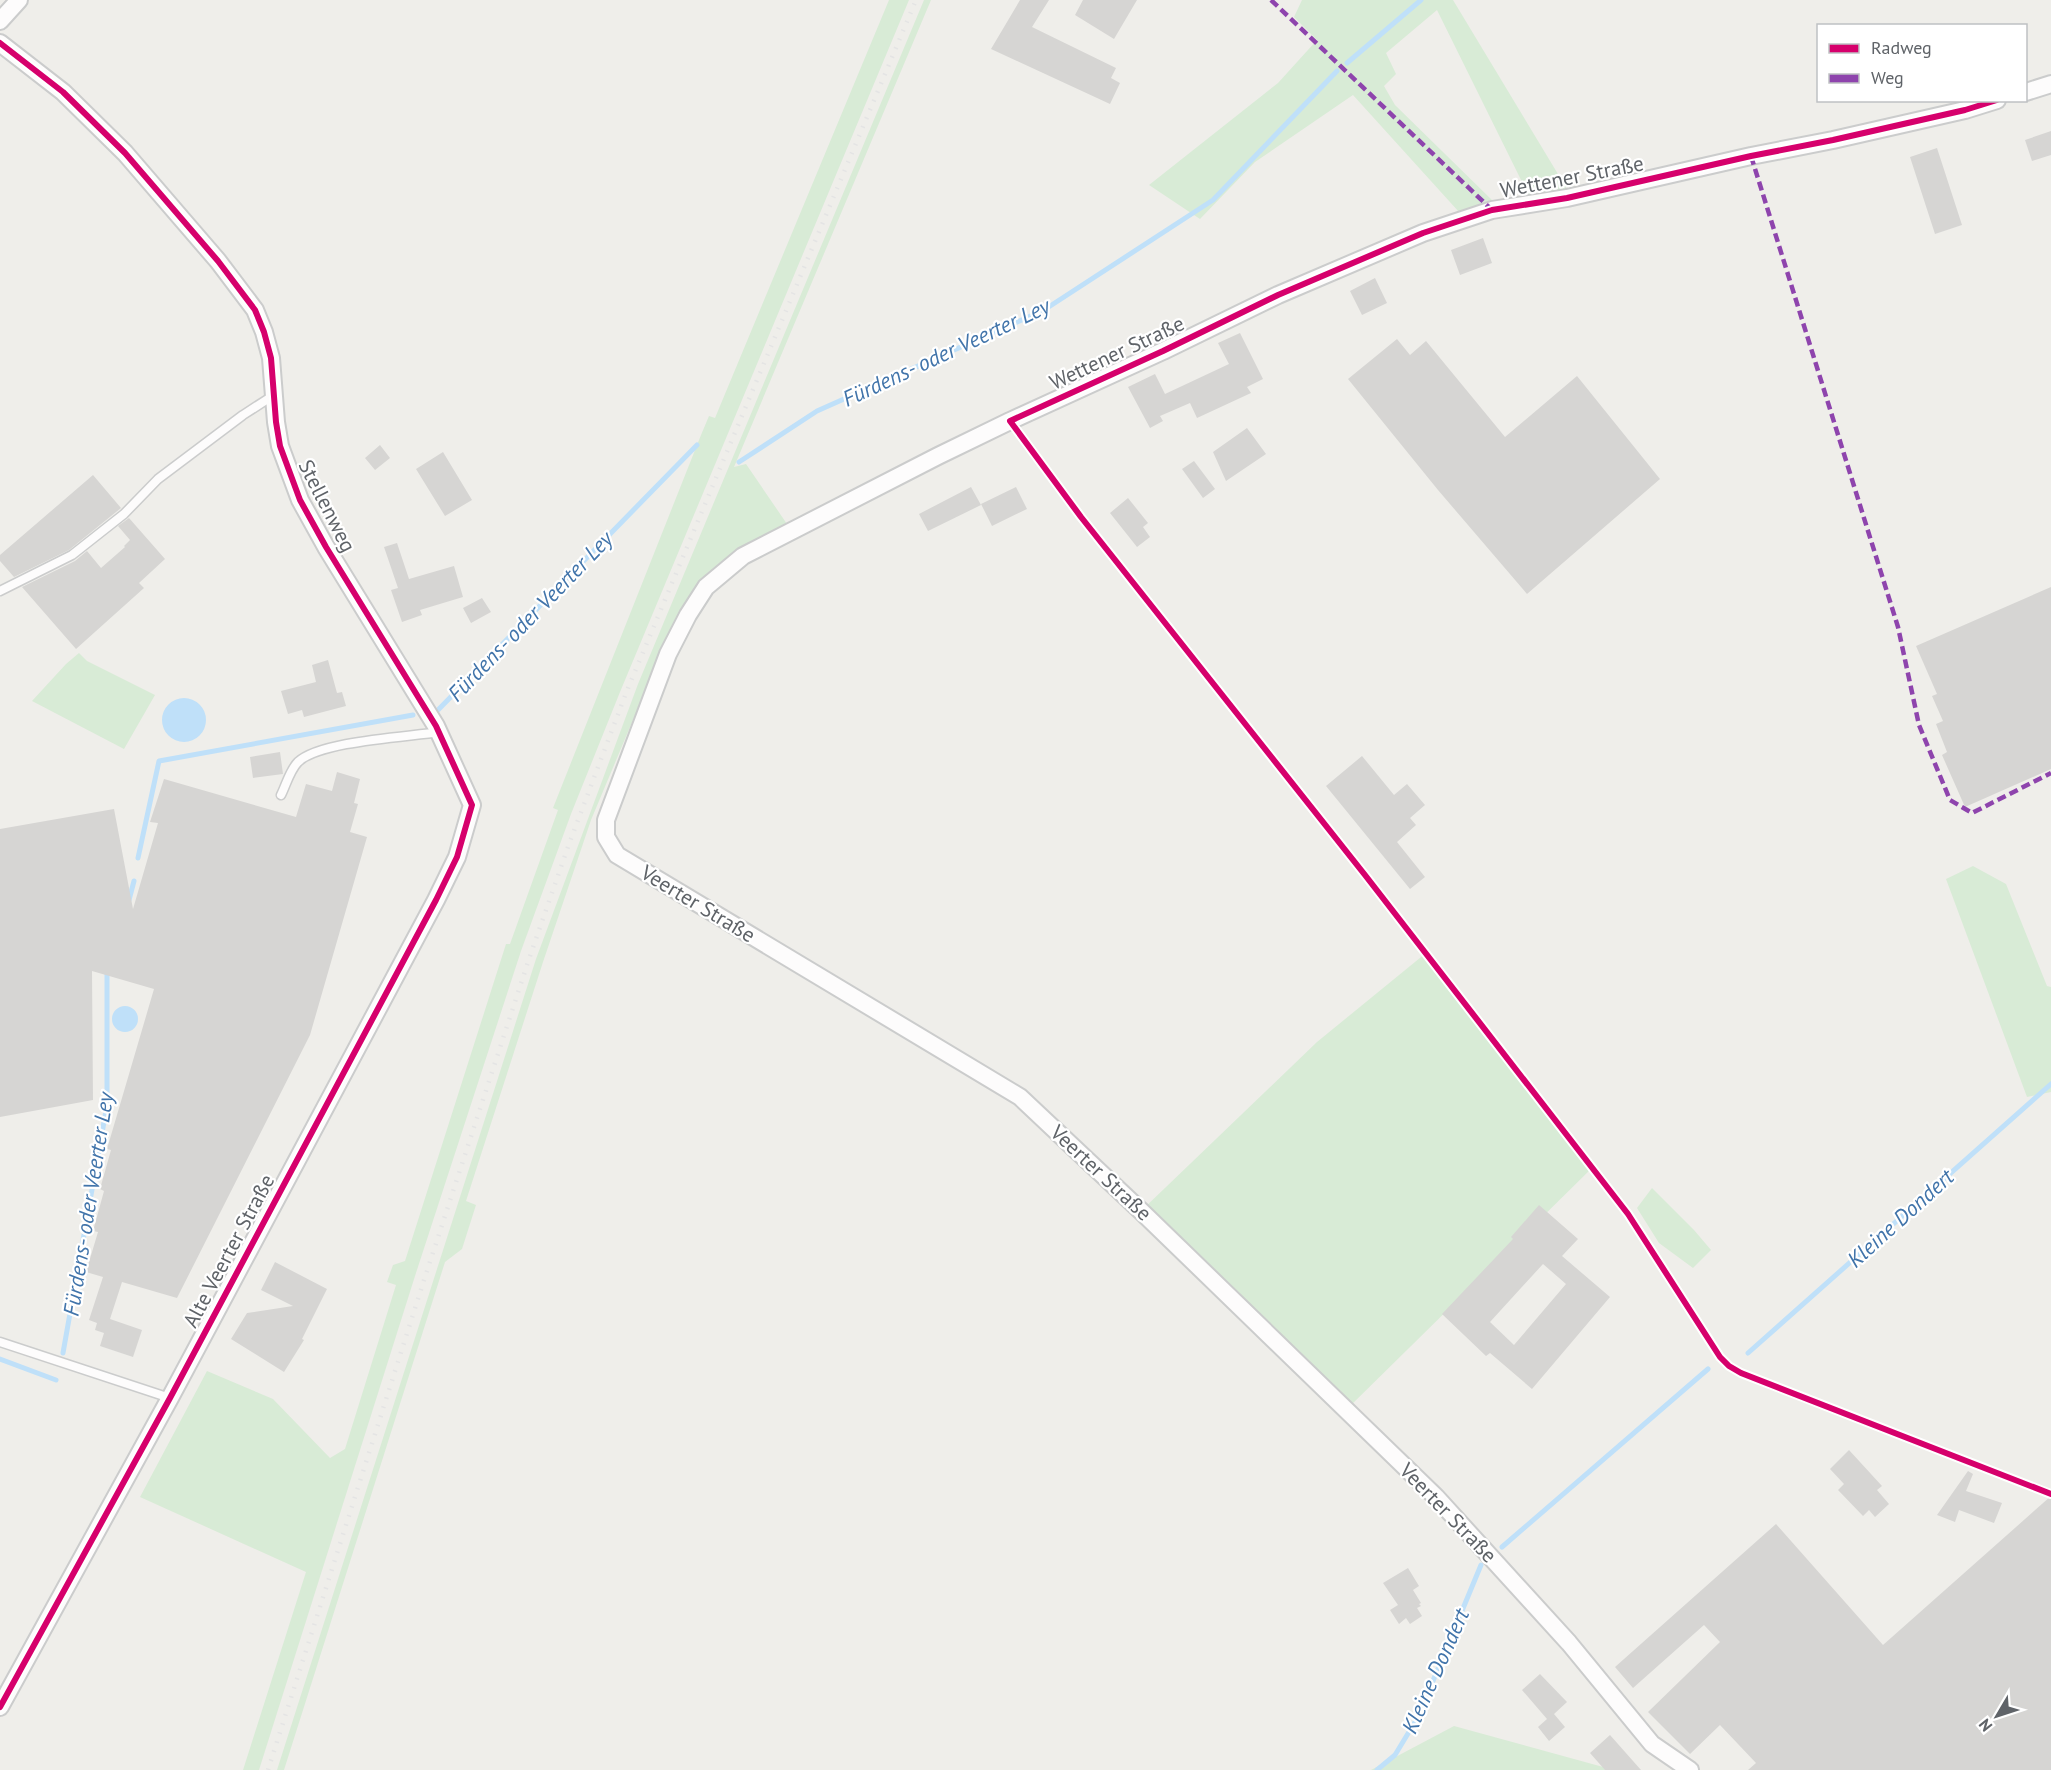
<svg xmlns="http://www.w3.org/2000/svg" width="2051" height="1770" font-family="'PT Sans',sans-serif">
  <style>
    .green { fill: #d8ebd6 }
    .water { fill: #bfe0f9 }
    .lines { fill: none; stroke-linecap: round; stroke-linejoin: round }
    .stream { stroke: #bfe0f9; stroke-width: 5 }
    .building { fill: #d6d5d3; fill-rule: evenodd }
    .lane-casing { stroke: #cbcccc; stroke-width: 11 }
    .street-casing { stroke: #cbcccc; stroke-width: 20 }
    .lane { stroke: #fdfcfc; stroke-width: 8 }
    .street { stroke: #fdfcfc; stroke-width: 16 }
    .rail { stroke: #e4e4e4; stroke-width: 4.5; stroke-dasharray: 1.5 8; stroke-linecap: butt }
    .quiet { stroke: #8e44ad; stroke-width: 4.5; stroke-dasharray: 9 4.5; stroke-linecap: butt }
    .cycleway-casing { stroke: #fff; stroke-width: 10 }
    .cycleway { stroke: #d6006c; stroke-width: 6 }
    .labels { text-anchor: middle; stroke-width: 4.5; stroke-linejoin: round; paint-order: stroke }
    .street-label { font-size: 21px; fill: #5f6368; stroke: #fff }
    .water-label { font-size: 22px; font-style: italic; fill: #4174aa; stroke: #fff }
  </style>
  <rect width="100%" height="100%" fill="#efeeea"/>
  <path class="green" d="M889 0H909L620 692 571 814 521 951 415 1276 259 1770H243L306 1572 140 1497 207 1371 273 1399 330 1458 345 1449 396 1285 387 1282 393 1265 405 1261 506 944H510L558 810 553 808 701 435 709 416 715 418Z
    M924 0H931L734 467 746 464 787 524 741 548 697 584 664 646 591 820 543 962 466 1201 476 1205 462 1249 445 1262 284 1770H277L536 959 638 684Z
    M1302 0H1453L1567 189 1528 194 1437 10 1386 53 1396 74 1384 86 1395 105 1494 202 1459 212 1353 95 1255 162 1200 219 1149 185 1278 83 1317 40 1294 17Z
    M79 653 87 661 155 695 124 749 32 701 66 664Z
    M1973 866 2006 884 2047 986 2051 987V1092L2027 1097 1946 879Z
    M1426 953 1593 1167 1346 1410 1141 1211 1317 1042Z
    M1652 1188 1694 1230 1711 1250 1693 1268 1659 1243 1637 1208Z
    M1454 1726 1614 1770H1371Z"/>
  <path class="water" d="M162 720a22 22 0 1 1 44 0a22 22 0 1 1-44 0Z
    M112 1019a13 13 0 1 1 26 0a13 13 0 1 1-26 0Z"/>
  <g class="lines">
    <path class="stream" d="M1347 63 1421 0
      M739 462 817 411 1044 310 1213 200 1337 71
      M438 710 697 445
      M138 858 159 761 413 715
      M129 900 134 881
      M63 1353 107 1105V970
      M1748 1353 2051 1084
      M0 1359 56 1380
      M1502 1547 1708 1369
      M1377 1770 1395 1755 1418 1717 1481 1565"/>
  </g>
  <path class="building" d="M1020 0H1049L1032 27 1116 68 1111 78 1120 83 1110 104 991 49Z
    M1083 0H1137L1114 39 1075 15Z
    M2051 131V155L2032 161 2025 140Z
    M1937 148 1962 225 1935 234 1910 157Z
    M1483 238 1492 263 1460 275 1451 250Z
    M1375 278 1387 303 1362 315 1350 291Z
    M1240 333 1263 379 1247 387 1251 393 1197 418 1190 403 1160 416 1163 421 1150 428 1128 387 1155 374 1165 394 1229 364 1218 343Z
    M1397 339 1410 355 1426 341 1505 437 1577 376 1660 479 1527 594 1438 490 1348 379Z
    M1247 428 1266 454 1226 481 1213 452Z
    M380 445 390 458 375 470 365 458Z
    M443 452 472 500 445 516 416 469Z
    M1194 461 1215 489 1203 498 1182 469Z
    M93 475 121 508 69 550 14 577 0 561V555Z
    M971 487 981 505 928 531 919 514Z
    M1016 487 1027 509 992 526 981 504Z
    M1128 498 1148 523 1143 527 1150 537 1137 547 1110 513Z
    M129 518 165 559 139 583 144 588 76 649 22 587 75 561 87 551 101 568 125 547 124 546 130 540 118 526Z
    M397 543 409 579 454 566 463 597 420 610 422 615 402 622 391 590 398 588 384 547Z
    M2051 587V769L1965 807 1942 755 1947 752 1936 724 1943 721 1932 696 1937 694 1916 646Z
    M482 598 491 612 471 623 463 608Z
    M328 660 337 693 342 692 346 706 304 717 302 710 288 714 281 691 316 682 312 665Z
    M280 752 283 774 253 778 250 757Z
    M1362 756 1394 795 1407 784 1425 805 1410 818 1416 825 1397 842 1425 877 1410 889 1326 786Z
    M337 772 360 779 354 803 358 804 350 832 367 837 310 1035 177 1298 122 1282 110 1319 142 1330 133 1357 100 1346 104 1333 95 1330 97 1323 89 1320 103 1277 86 1272 98 1232 93 1231 104 1191 100 1189 111 1150 107 1149 154 989 92 971 93 1100 0 1117V829L114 809 133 909 158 823 150 822 164 779 296 817 306 784 332 791Z
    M1539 1205 1578 1239 1562 1256 1610 1297 1532 1389 1490 1353 1486 1356 1442 1314 1513 1239 1511 1237ZM1543 1264 1566 1284 1514 1345 1490 1322Z
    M275 1262 327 1289 302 1339 304 1340 284 1372 231 1339 247 1313 293 1306 261 1290Z
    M1849 1450 1882 1486 1877 1490 1889 1504 1875 1517 1869 1510 1863 1516 1838 1490 1844 1484 1830 1469Z
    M1968 1471 1973 1474 1966 1491 2002 1503 1994 1523 1959 1510 1955 1522 1937 1515Z
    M2051 1496V1770H1748L1756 1763 1720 1725 1690 1754 1648 1712 1720 1642 1704 1625 1633 1688 1615 1667 1776 1524 1883 1645Z
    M1408 1568 1419 1586 1413 1590 1421 1603 1419 1604 1421 1606 1417 1608 1422 1616 1410 1624 1406 1618 1399 1624 1390 1610 1398 1605 1383 1583Z
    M1540 1674 1567 1702 1554 1714 1565 1727 1549 1741 1538 1727 1547 1719 1522 1690Z
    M1610 1735 1641 1770H1605L1590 1753Z"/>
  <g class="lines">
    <g class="lane-casing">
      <path id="lane" d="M0 591 72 555 124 514 158 479 243 415 274 395
        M281 795C286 785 290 770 298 762 320 741 407 737 439 732
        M0 1342 170 1398"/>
    </g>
    <g class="street-casing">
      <path id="street" d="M0 21 19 0
        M0 43 63 92 125 153 218 261 255 310 264 332 271 358 276 422 280 446 300 500 326 547 436 726 472 805 457 857 436 900 170 1398 0 1707
        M2026 92 2051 84
        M1690 1770 1652 1744 1569 1643 1436 1497 1141 1211 1020 1097 617 855 606 837V820L668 654 688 615 706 587 743 556 938 456 1010 421 1163 351 1278 295 1423 233 1492 210 1567 198 1751 156 1833 140 1965 110 1997 100"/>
    </g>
    <use href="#lane" class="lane"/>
    <use href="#street" class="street"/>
    <path class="rail" d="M268 1770 425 1277 529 959 569 844 626 693 916 0"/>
    <path class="quiet" d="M1271 0 1492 210
      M1751 156 1898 627 1919 725 1950 800 1972 813 2051 773"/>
    <g class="cycleway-casing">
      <path id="cycleway" d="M0 43 63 92 125 153 218 261 255 310 264 332 271 358 276 422 280 446 300 500 326 547 436 726 472 805 457 857 436 900 170 1398 0 1707
        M1997 100 1965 110 1833 140 1751 156 1567 198 1492 210 1423 233 1278 295 1163 351 1010 421 1081 517 1365 875 1628 1214 1720 1357 1729 1366 1741 1373 2051 1494"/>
    </g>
    <use href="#cycleway" class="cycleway"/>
  </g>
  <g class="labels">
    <g class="street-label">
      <text transform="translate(1572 177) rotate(-11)" y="7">Wettener Straße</text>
      <text transform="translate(1117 353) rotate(-25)" y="7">Wettener Straße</text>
      <text transform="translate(327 506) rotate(63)" y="7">Stellenweg</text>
      <text transform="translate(698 904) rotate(31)" y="7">Veerter Straße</text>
      <text transform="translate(1101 1173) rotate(43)" y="7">Veerter Straße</text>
      <text transform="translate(229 1251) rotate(-62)" y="7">Alte Veerter Straße</text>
      <text transform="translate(1448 1513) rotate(46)" y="7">Veerter Straße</text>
    </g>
    <g class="water-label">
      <text transform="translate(946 352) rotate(-25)" y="8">Fürdens- oder Veerter Ley</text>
      <text transform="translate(530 616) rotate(-46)" y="8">Fürdens- oder Veerter Ley</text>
      <text transform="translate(88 1204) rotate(-81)" y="8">Fürdens- oder Veerter Ley</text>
      <text transform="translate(1900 1218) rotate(-42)" y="8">Kleine Dondert</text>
      <text transform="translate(1435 1671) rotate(-66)" y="8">Kleine Dondert</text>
    </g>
  </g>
  <rect x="1817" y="24" width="210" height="78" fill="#ffffff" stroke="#bfc1c3" stroke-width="1.5"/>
  <rect x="1829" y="44" width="30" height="9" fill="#d6006c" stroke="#bfc1c3" stroke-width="1.5"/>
  <text x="1871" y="54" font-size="18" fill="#5f6368">Radweg</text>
  <rect x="1829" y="74" width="30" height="9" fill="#8e44ad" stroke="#bfc1c3" stroke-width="1.5"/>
  <text x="1871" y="84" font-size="18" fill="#5f6368">Weg</text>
  <g transform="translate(1997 1716) rotate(231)" stroke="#ffffff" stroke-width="4.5" paint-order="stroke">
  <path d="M0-4.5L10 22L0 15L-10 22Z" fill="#5f6368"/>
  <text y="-9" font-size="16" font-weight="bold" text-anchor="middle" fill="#5f6368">N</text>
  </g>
</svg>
